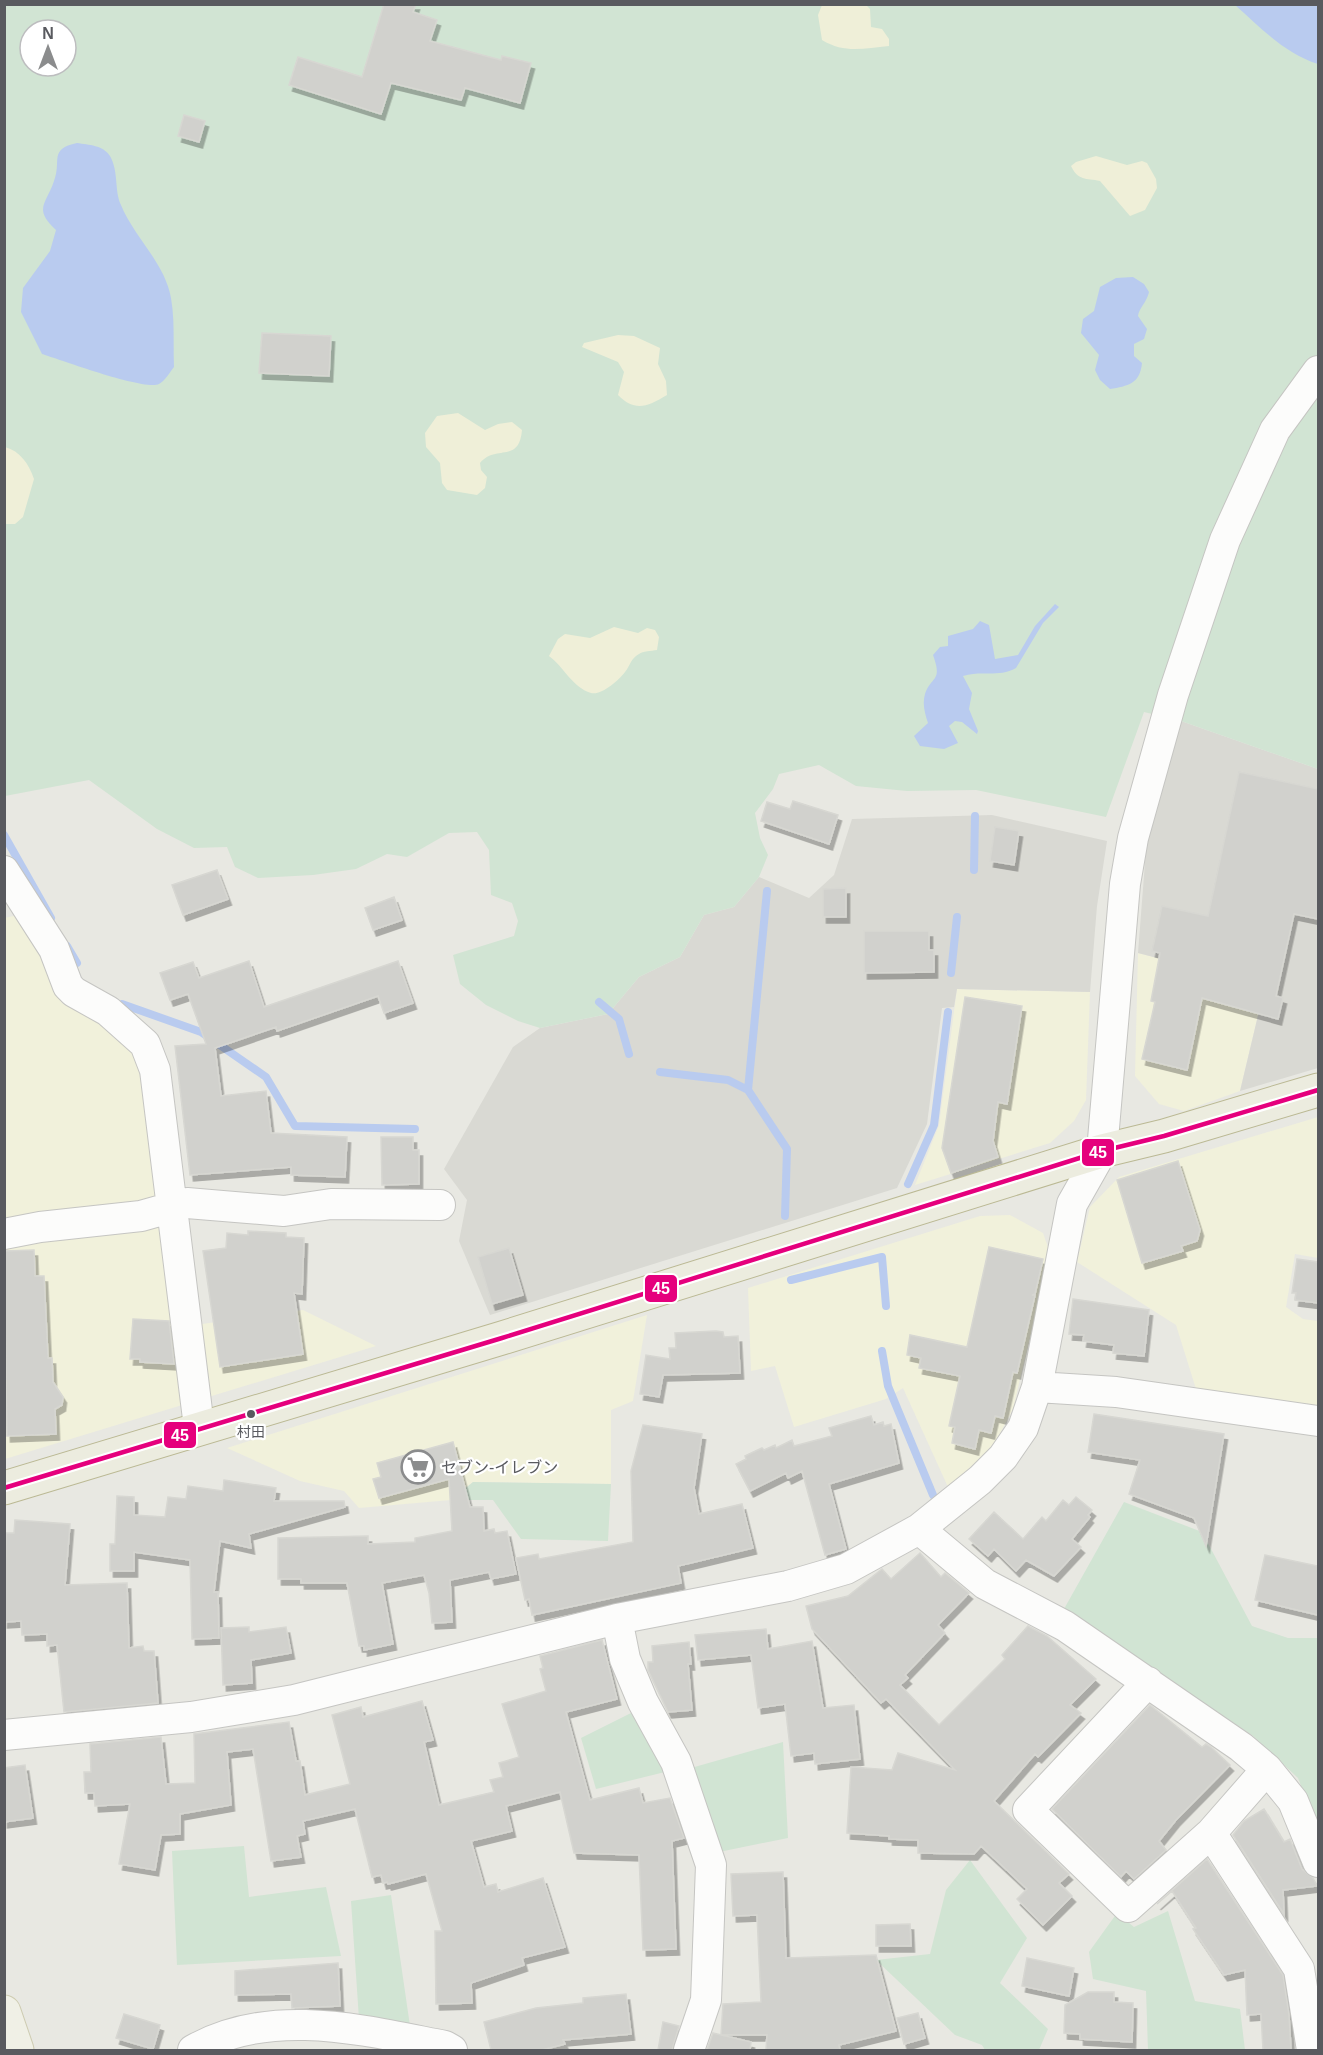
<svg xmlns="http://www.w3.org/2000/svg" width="1323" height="2055" font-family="Arial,'Noto Sans JP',sans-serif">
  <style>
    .commercial { fill: #f1f1db }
    .industrial { fill: #d9d9d3 }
    .green { fill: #d1e4d3; fill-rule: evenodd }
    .sand { fill: #efefd8 }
    .water { fill: #b9cbef }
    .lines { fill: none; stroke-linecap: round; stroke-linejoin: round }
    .stream { stroke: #b9cbef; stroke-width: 8 }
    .building { fill: #d1d1cd; stroke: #d7d7d2; stroke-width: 1.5; filter: url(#shadow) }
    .minor-casing { stroke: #c5c5c2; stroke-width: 32 }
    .major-casing { stroke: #ceccb2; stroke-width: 35 }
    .highway-casing { stroke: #bbb994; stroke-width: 35 }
    .minor { stroke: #fcfcfb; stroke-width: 30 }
    .major { stroke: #f0f0e6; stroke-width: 33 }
    .highway { stroke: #ececdf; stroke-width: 33 }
    .bus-1-casing { stroke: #fff; stroke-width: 9 }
    .bus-1 { stroke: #e5007d; stroke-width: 4.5 }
    .bus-dot { fill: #595a5f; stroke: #fff; stroke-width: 2 }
    .labels { text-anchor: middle; stroke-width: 4.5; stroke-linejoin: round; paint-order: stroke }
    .bus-label { font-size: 14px; fill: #595a5f; stroke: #fff }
    .poi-label { font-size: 16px; fill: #595a5f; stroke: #fff; text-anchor: start }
    .line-badge { stroke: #fff; stroke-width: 2 }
    .badge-label { font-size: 16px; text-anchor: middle; font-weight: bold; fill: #fff }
  </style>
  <defs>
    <filter id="shadow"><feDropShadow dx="3.5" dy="6" stdDeviation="0" flood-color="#0004"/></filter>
  </defs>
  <rect width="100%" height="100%" fill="#e8e8e2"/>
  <path class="commercial" d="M19 915 48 961 62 1003 110 1022 142 1059 160 1197 135 1211 5 1226 4 918Z
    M1138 953 1265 986 1240 1091 1184 1111 1159 1104 1135 1076Z
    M957 989 1090 992 1086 1100 1074 1121 1050 1143 915 1185 939 1125Z
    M1318 1117V1258L1295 1254 1286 1307 1303 1319 1318 1321V1409L1196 1389 1176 1325 1077 1262 1090 1207 1119 1177Z
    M1010 1215 1043 1233 1050 1253 1013 1409 992 1448 948 1487 903 1388 886 1399 794 1427 775 1366 751 1371 748 1288 980 1216Z
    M186 1219 202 1324 303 1310 376 1346 5 1459 4 1244Z
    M647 1315 633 1401 611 1410V1484L473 1482 451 1500 359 1508 344 1491 300 1481 227 1448Z"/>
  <path class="industrial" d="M1181 721 1318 769V1068L1240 1091 1265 986 1138 953 1147 837Z
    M992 815 1107 841 1097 906 1090 992 957 989 954 1007 942 1008 927 1124 897 1188 490 1315 459 1241 467 1200 444 1169 513 1047 540 1028 608 1014 639 977 680 957 704 915 734 907 759 877 809 898 834 875 852 819Z"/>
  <path class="green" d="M5 5H1318V769L1181 721 1144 712 1106 817 976 790 907 791 856 786 819 765 779 774 773 789 755 813 760 838 768 855 759 877 734 907 704 915 680 957 639 977 608 1014 540 1028 518 1021 486 1005 460 984 453 955 514 936 518 921 512 903 491 895 489 850 477 832 449 833 407 857 387 854 356 869 313 875 258 878 235 867 227 847 194 848 157 829 89 780 5 796ZM30 30H66V66H30Z
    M473 1482 611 1484 608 1541 521 1539 493 1500H451Z
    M1124 1502 1202 1532 1252 1626 1288 1638H1318V1829L1298 1778 1253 1736 1064 1609Z
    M631 1713 665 1772 596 1789 581 1738Z
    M783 1742 788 1838 719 1852 691 1768Z
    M244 1846 249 1897 326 1887 341 1956 177 1965 172 1851Z
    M970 1860 1027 1938 1000 1983 1048 2029 1039 2050H985L982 2045 955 2035 876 1960 930 1954 946 1890Z
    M391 1895 410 2026 359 2019 351 1901Z
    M1168 1911 1195 2001 1240 2009 1245 2050H1148L1146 1991 1093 1979 1089 1952 1117 1913 1134 1927Z"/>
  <path class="sand" d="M822 5H866L870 9 871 27 882 29 889 39V46C864 48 845 54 822 40L818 15Z
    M1096 156 1127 165 1142 161 1147 163 1156 179 1157 188 1145 210 1130 216 1100 181C1086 178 1078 181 1071 166L1076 162Z
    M618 335 634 336 660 348 658 364 666 381 667 395C647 407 635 412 618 395L624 372 618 362 582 347 584 343Z
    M458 413 485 430 498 424 512 422 522 430C519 464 496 444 480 463L481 470 487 477 485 488 477 495 447 490 442 483 440 463 426 447 425 433 437 416Z
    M5 447C20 451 29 464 34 479L23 517 15 524H5Z
    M614 627 638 633 647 628 655 630 659 637 657 650C651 651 643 651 639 654 631 658 630 666 625 672 619 680 601 696 591 693 572 687 564 667 549 656L558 639 565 634 590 638Z"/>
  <path class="water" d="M1235 5H1318V64C1284 53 1261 28 1235 5Z
    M77 143C89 145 103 145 110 156 119 172 114 190 121 205 134 237 165 263 171 298 175 320 173 344 174 367 170 372 165 381 159 384 145 391 61 360 42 354L21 312 23 288 50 251 56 230C33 208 46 205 54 181 62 161 48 149 77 143Z
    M1133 277 1144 284 1149 292C1147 302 1139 308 1138 316L1147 329 1144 339 1134 344V356L1142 363C1140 384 1128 386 1110 389L1100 380 1095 370 1099 355 1081 333 1083 319 1094 311 1100 287 1116 278Z
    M1055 604 1059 607 1043 623 1016 668C998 678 981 670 963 676L972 693 969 709 978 731 977 734 962 722 955 721 949 726 958 743 944 749 920 746 914 736 928 723C925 714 922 704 925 694 931 676 943 682 933 655L940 647 948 646V636L973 629 980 621 989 625 995 659 1018 655 1035 626Z"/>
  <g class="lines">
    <path class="stream" d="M4 835 51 918
      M974 870 975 816
      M67 946 77 963
      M951 973 957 917
      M599 1002 619 1019 629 1054
      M122 1004 201 1032 266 1077 295 1126 415 1129
      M660 1072 728 1080 748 1090 787 1149 785 1216
      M748 1090 767 891
      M908 1184 934 1125 948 1012
      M791 1280 882 1257 886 1306
      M882 1351 888 1386 933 1495"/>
  </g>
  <path class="building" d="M384 4H416L413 12 437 20 430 41 501 60 502 56 531 63 520 103 465 88 461 100 391 83 381 114 289 85 298 57 362 77Z
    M184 115 205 121 199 142 178 136Z
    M262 333 331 336 329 376 259 373Z
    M1239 772 1318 789V919L1294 914 1276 996 1283 998 1278 1019 1202 998 1187 1070 1142 1059 1155 1002 1151 1001 1160 953 1152 951 1162 906 1208 916Z
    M793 801 838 815 829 844 761 821 767 802 790 809Z
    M995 827 1019 831 1014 865 990 861Z
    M217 870 228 899 183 915 172 885Z
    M846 888V917H823V889Z
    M394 897 402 920 373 930 365 908Z
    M864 931H929V950H934V972L864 973Z
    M249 961 264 1007 398 961 413 1003 384 1013 378 996 277 1031 276 1027 215 1048 221 1096 266 1091 271 1133 347 1137 345 1177 291 1175V1167L190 1175 175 1046 206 1044 188 994 170 1000 160 973 193 962 199 978Z
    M965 997 1022 1006 1007 1104 998 1102 993 1141 998 1157 951 1173 942 1148Z
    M381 1137H413V1150H419V1184L382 1185Z
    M1178 1161 1200 1230 1197 1241 1181 1246 1183 1251 1142 1263 1117 1180Z
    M248 1231 286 1233V1237L304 1238 302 1294 294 1293 303 1354 220 1367 203 1251 226 1248 227 1233 248 1235Z
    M989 1247 1043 1259 1035 1294 1032 1295H1035L1017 1373 1013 1372 1003 1418 995 1416 991 1433 979 1430 975 1449 952 1443 955 1427 949 1426 960 1376 919 1368 921 1358 907 1355 910 1335 967 1347Z
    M509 1248 523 1295 492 1304 478 1257Z
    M34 1250 35 1276H44L48 1358H52L53 1382 63 1397 62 1405 55 1409 56 1434 7 1436 4 1251Z
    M1297 1259 1318 1262V1303L1295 1300 1296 1293H1292Z
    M1073 1299 1149 1310 1144 1356 1113 1353 1114 1345 1083 1341 1084 1335 1069 1334Z
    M133 1319 169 1321 174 1364 140 1362V1359H130Z
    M716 1331 723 1332 724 1337 738 1336 740 1373 663 1375 659 1397 640 1394 646 1355 670 1359 669 1348H676L675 1333Z
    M1094 1414 1224 1434 1206 1546 1194 1518 1129 1494 1140 1460 1088 1452Z
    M871 1416 874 1425 883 1422 884 1426 891 1424 899 1463 829 1484 846 1549 825 1555 802 1471 788 1478 786 1473 750 1491 736 1464 746 1459 745 1456 762 1448 764 1450 775 1445 776 1448 792 1440 794 1446 832 1436 829 1428Z
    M643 1425 702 1434 694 1488 699 1514 742 1504 753 1548 678 1566 681 1583 532 1615 529 1599 525 1600 516 1558 538 1554 539 1559 633 1542 631 1471Z
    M453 1442 470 1507H483L484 1531 494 1529 495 1533 507 1531 516 1574 491 1579 489 1572 450 1580 452 1622 432 1623 429 1593 424 1575 382 1583 393 1644 364 1650V1646H359L347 1583H301V1579H278V1538L368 1536V1544L415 1542V1538L452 1531 449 1479 379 1498 373 1479 381 1477 377 1463Z
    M224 1480 276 1488 274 1501H344L345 1507 249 1534 251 1548 220 1541 214 1592H218L219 1638 192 1639 190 1560 134 1552V1571H110V1544H115L117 1496 134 1497V1515L165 1517 168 1497 186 1499 188 1486 223 1491Z
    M1076 1497 1092 1510 1088 1515 1090 1517 1072 1539 1081 1547 1054 1576 1026 1560 1016 1571 994 1549 988 1556 969 1539 994 1512 1023 1539 1042 1517 1046 1521 1063 1500 1069 1505Z
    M15 1520 70 1524 65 1585 127 1583 129 1648 143 1646 144 1651H154L158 1703 64 1712 57 1645 47 1646V1634L22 1635 21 1621 4 1622 6 1533H14Z
    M920 1553 941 1577 945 1573 969 1593 938 1625 945 1633 905 1675 908 1678 900 1685 939 1725 1005 1659 1002 1655 1028 1626 1047 1636 1096 1679 1070 1705 1081 1713 1038 1757 1035 1754 994 1801 1069 1874 1059 1883 1072 1896 1043 1925 1017 1899 1027 1889 981 1846 974 1854 918 1853V1840L889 1839V1836L847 1833 851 1767 892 1770 898 1753 955 1770 886 1699 881 1703 812 1629 806 1606 848 1596 882 1569 891 1579Z
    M1265 1555 1318 1566V1615L1255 1600Z
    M249 1627V1632L286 1627 291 1653 251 1660 252 1683 223 1685 221 1628Z
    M766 1629 768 1649 812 1641 823 1708 854 1705 860 1759 815 1764 814 1753 791 1756 785 1704 758 1708 751 1655 698 1660 695 1635Z
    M602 1640 617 1699 566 1712 590 1800 639 1788 643 1803 670 1798 684 1838 672 1841 676 1949 643 1950 639 1855 574 1853 560 1792 506 1806 512 1831 471 1841 484 1887 496 1884 498 1892 543 1878 565 1947 522 1958 524 1965 471 1983 472 2003 436 2004 435 1931H442L426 1874 388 1884 387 1882 383 1883 381 1875 372 1877 355 1809 303 1821 305 1834 297 1836 301 1857 271 1861 253 1749 227 1752 231 1805 180 1814V1834L161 1835 155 1870 119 1864 130 1804 95 1806 94 1793H85L84 1772H91L90 1744 161 1737 166 1784 195 1783 194 1734 289 1722 296 1761H300L305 1795 350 1784 332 1715 361 1707 363 1717 422 1701 433 1740 424 1742 439 1805 494 1792 490 1780 503 1777 499 1763 519 1757 502 1704 546 1691 540 1669 543 1668 540 1656Z
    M689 1642 691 1664H688L692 1710 668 1712 648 1670V1662H653L652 1646Z
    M1150 1705 1202 1747 1206 1744 1211 1747 1230 1765 1176 1820 1159 1841 1166 1850 1134 1879 1126 1871 1121 1877 1052 1809Z
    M25 1765 33 1818 4 1822V1768Z
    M1264 1809 1284 1842 1290 1839 1302 1869 1313 1878 1317 1886 1283 1890 1284 1914 1233 1835 1244 1821Z
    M1207 1859 1283 1975 1289 2015 1291 2050H1263L1261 2014 1247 2015 1245 1970 1224 1975 1193 1929 1196 1928 1172 1891 1157 1904Z
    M783 1872 786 1958 876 1955 896 2031 839 2045 840 2050H766L767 2035H721L723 2004 761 2002 757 1915 733 1916 731 1874Z
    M910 1924 911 1946H876V1925Z
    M1027 1958 1074 1968 1069 1996 1022 1986Z
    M338 1963 340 2006 292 2008 291 1994 235 1995V1971Z
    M1088 1992H1114V2002L1133 2003 1132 2042 1080 2039V2034L1064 2033 1065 2005Z
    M626 1994 631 2034 563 2040 565 2044 542 2050H491L484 2022 536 2008 583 2003V1998Z
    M918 2013 925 2038 904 2044 897 2018Z
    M124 2014 160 2025 153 2049 116 2038Z
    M663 2022 679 2026 672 2050H658Z
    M713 2033 751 2042 750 2050H707Z"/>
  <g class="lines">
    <g class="minor-casing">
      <path id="minor" d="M4 871 54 949 68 986 74 992 108 1011 145 1044 155 1070 199 1427
        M4 1234 40 1227 141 1216 187 1203 284 1211 331 1204 440 1205
        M1037 1387 1116 1392 1318 1421
        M919 1529 985 1584 1065 1626 1241 1747 1267 1769 1293 1801 1318 1862
        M617 1619 625 1659 643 1702 676 1762 711 1865 706 2000 689 2050
        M1148 1682 1028 1810 1128 1907 1211 1833 1267 1769
        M4 1735 191 1717 294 1700 617 1619 788 1586 846 1569 919 1529 980 1480 1003 1457 1023 1428 1037 1387 1072 1204 1102 1151 1125 884 1133 838 1173 695 1225 540 1275 430 1318 371
        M1211 1833 1299 1969 1312 2050
        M193 2050C271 2006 362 2030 445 2046L452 2050"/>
    </g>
    <g class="major-casing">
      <path id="major" d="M4 2012 17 2050"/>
    </g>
    <g class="highway-casing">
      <path id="highway" d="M4 1488 502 1338 1102 1151 1164 1136 1318 1090"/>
    </g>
    <use href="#minor" class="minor"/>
    <use href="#major" class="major"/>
    <use href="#highway" class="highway"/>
    <g class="bus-1-casing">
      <path id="bus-1" d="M4 1488 502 1338 1102 1151 1164 1136 1318 1090"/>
    </g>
    <use href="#bus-1" class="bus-1"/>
  </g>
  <defs>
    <g id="supermarket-ring" transform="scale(1.725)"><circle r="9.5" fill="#fff" stroke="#8b8c8d" stroke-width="1.5"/><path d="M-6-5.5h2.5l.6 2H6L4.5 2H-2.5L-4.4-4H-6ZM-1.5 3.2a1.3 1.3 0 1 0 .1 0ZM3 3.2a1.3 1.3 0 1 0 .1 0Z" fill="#8b8c8d"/></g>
  </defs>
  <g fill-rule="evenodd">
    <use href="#supermarket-ring" x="418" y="1467"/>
  </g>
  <circle class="bus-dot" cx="251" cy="1414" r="5"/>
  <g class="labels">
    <g class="bus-label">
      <text x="251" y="1437">村田</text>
    </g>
    <g class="poi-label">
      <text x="441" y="1473">セブン-イレブン</text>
    </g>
  </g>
  <g class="line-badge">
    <rect x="1081" y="1138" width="34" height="29" rx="6" fill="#e5007d"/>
    <rect x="644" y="1274" width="34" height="29" rx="6" fill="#e5007d"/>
    <rect x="163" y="1421" width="34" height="28" rx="6" fill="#e5007d"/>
  </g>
  <g class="badge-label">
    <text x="1098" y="1158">45</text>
    <text x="661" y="1294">45</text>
    <text x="180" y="1441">45</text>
  </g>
  <rect width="1323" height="2055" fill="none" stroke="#595a5f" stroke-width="12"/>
  <g transform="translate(48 48)"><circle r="28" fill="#ffffff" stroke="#bdbdbf" stroke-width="1.5"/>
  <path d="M0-4.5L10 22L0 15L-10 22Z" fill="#8b8c8d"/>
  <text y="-9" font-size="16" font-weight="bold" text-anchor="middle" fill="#595a5f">N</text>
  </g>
</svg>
